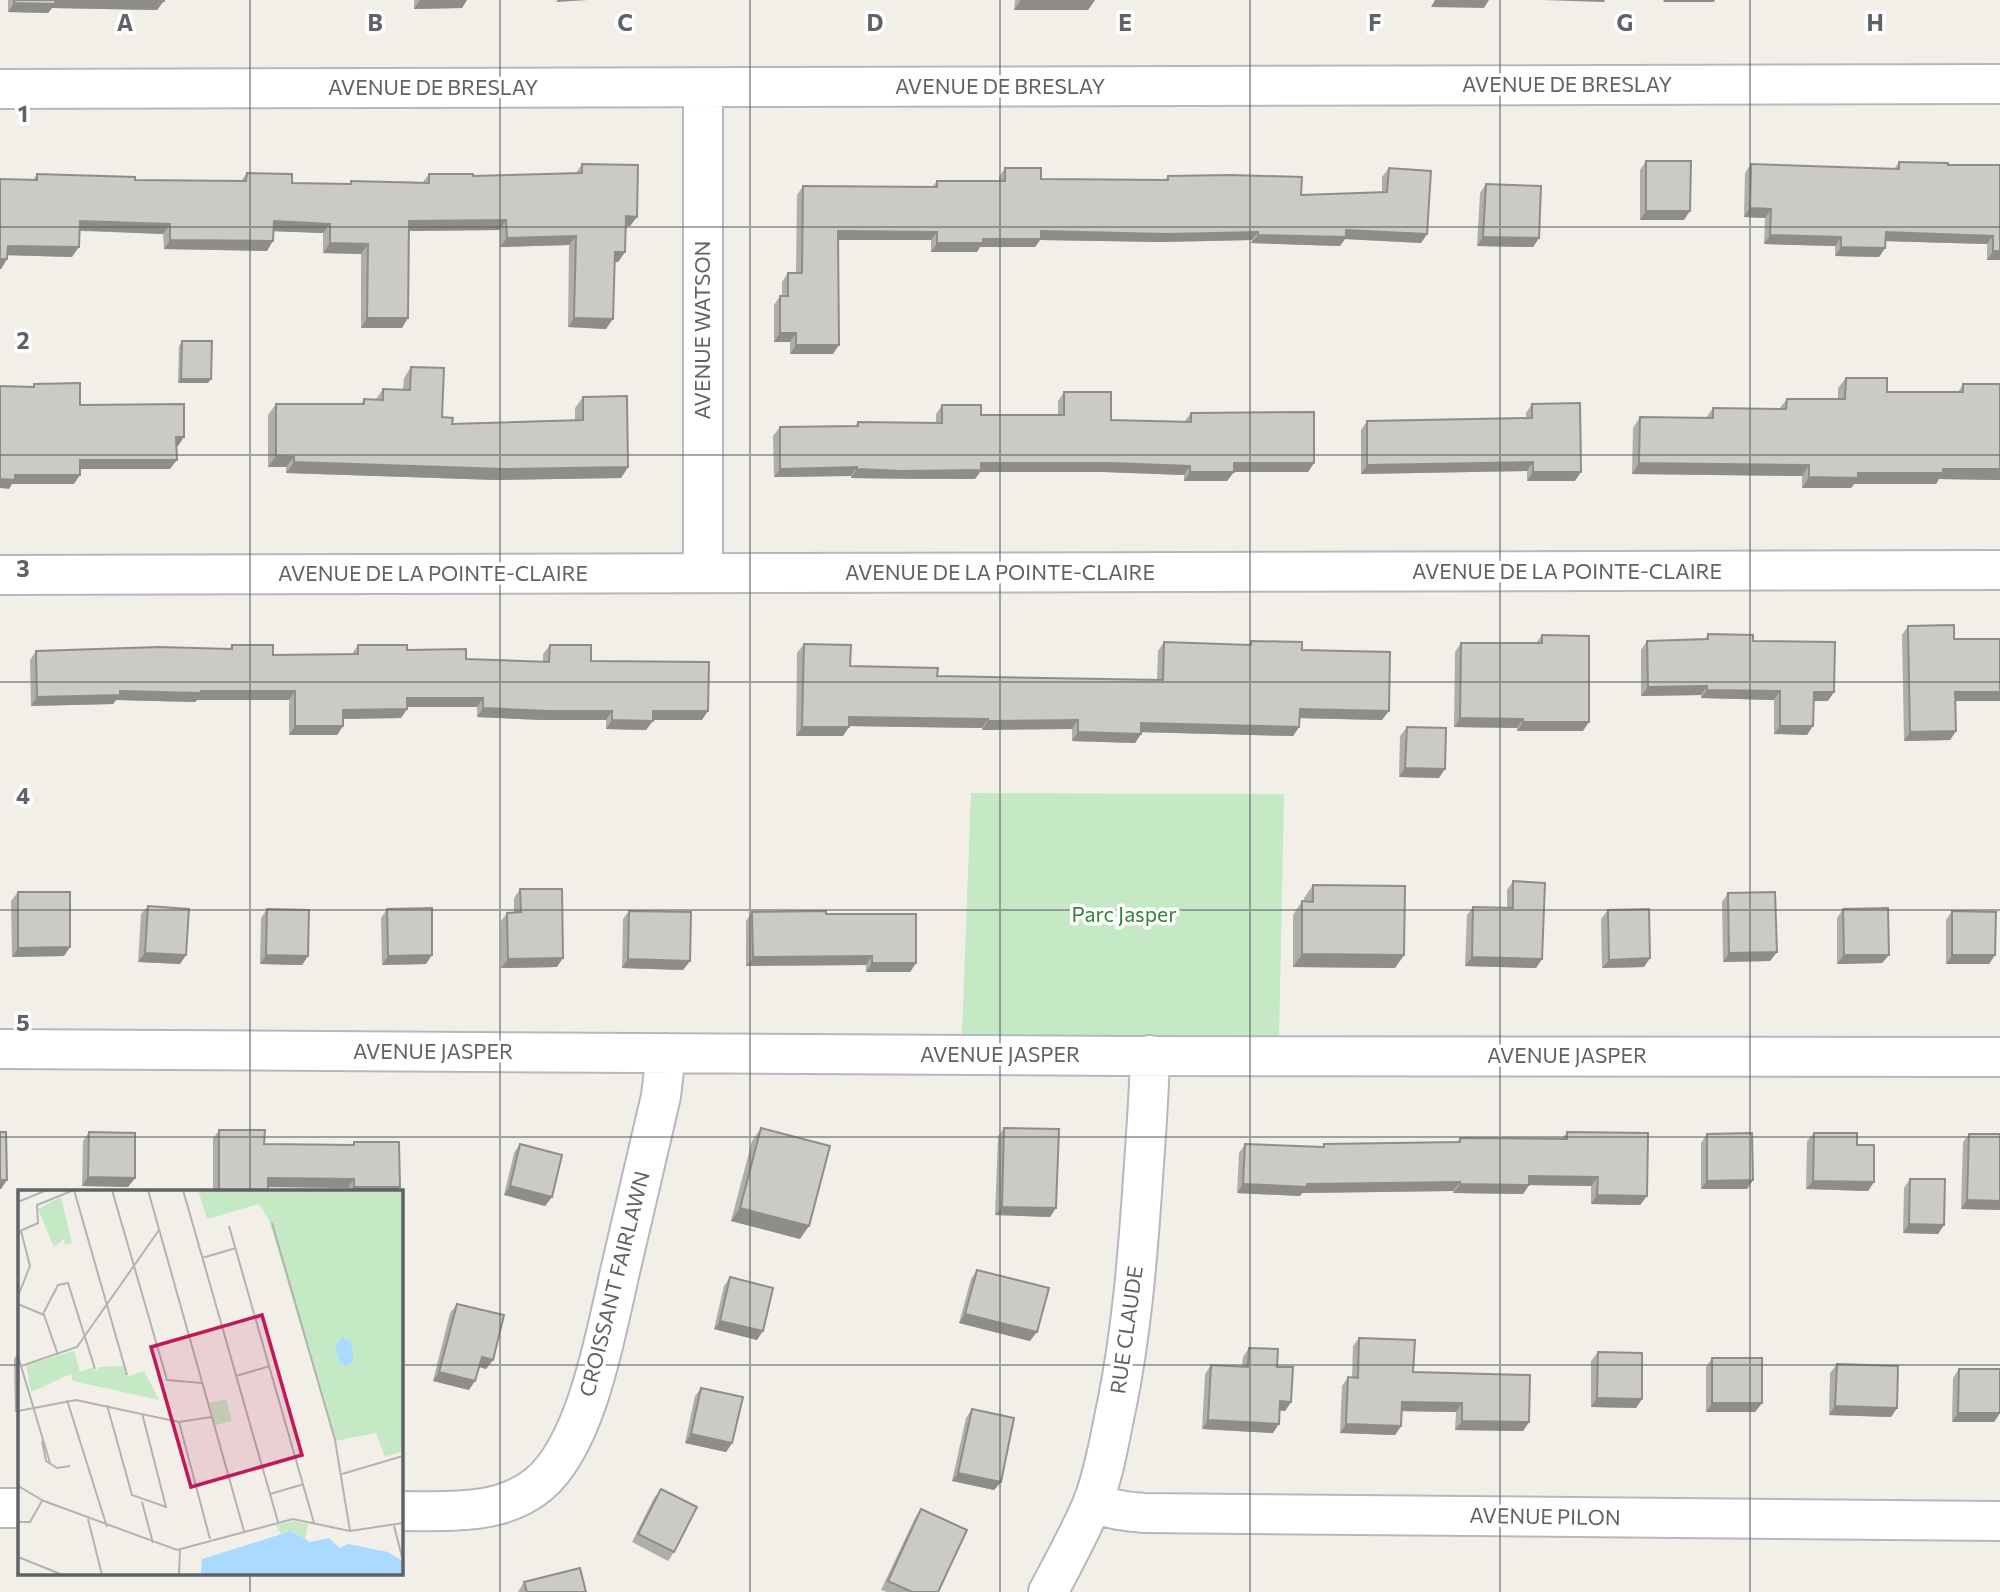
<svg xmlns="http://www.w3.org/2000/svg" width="2000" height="1592" font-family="Commissioner,sans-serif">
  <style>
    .green { fill: #c5e8c5 }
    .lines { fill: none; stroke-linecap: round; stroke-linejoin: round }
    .minor-casing { stroke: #b5b8bc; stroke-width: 42 }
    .minor { stroke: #fff; stroke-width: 38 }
    .wall { fill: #afaea9 }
    .shaded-wall { fill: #8f8d8a }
    .building { fill: #cccac5; stroke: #8f8d8a; stroke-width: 2 }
    .grid { fill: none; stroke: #5f6368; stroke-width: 2; stroke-opacity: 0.55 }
    .labels { text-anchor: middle; stroke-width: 7; stroke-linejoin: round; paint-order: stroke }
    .street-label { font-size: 21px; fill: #5f6368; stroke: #fff }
    .park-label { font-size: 21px; fill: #348238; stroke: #fff }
    .inset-road { fill: none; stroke: #b3b3b1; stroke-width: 2 }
    .view { fill: #c2185b; fill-opacity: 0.15; stroke: #c2185b; stroke-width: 3.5 }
    .inset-edge { fill: none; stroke: #5f6368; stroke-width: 3.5 }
    .grid-label { font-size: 23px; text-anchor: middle; font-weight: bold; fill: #5f6368; stroke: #fff; stroke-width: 7; stroke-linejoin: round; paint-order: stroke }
  </style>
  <rect width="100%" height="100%" fill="#f1efe8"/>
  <path class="green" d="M971 793 1284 794 1279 1038 962 1036Z"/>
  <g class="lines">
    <g class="minor-casing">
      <path id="minor" d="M0 89 2000 84
        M703 573V87
        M0 575 2000 570
        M0 1049 1121 1056 2000 1057
        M1093 1501C1109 1510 1125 1511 1143 1513L2000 1521
        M0 1508H19
        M401 1511C447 1511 501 1516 539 1484 589 1442 607 1325 622 1263 635 1207 648 1152 661 1096L666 1053
        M1048 1592C1064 1562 1080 1533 1093 1502 1105 1471 1110 1436 1117 1404 1131 1334 1137 1264 1142 1193 1145 1147 1149 1101 1150 1055"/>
    </g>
    <use href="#minor" class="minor"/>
  </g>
  <path class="wall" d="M8 0H164L157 10 52 8 48 13 8 12Z
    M414 0H467L462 8 414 9Z
    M1015 0H1095L1088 10H1014Z
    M1646 161 1684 220H1640V170Z
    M1899 162 1948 165H2000V260H1987V244L1886 241 1885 248 1879 257 1835 256V246L1764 244 1765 218 1744 217 1745 173 1751 164 1894 169Z
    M582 164 637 217 630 226H626L625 252 618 262H614L606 329 568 327 569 245 500 247V230L409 231 402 328H361V254L323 253V233L274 231 267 251 164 249 163 234 80 231 72 257 7 255V259L1 269 33 180 37 174 135 180 241 181 247 173 292 183 349 184 351 181 423 182 429 174 473 176 576 173Z
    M1005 168 1041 179 1165 180 1168 176 1301 195 1382 192V177L1389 168 1427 234 1421 243 1345 239 1340 246 1251 243 1252 240 1161 242 1040 240 1035 247H980L977 252H931V240H838L833 354H790V342H774V305L780 296H782V282L788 273H796L797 195 803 186 932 187 937 181H999V177Z
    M1486 184 1539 238 1533 247 1477 246 1480 193Z
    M182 341 208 383H178L179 346Z
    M411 367 442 417 452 424 575 420V408L583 397 628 467 621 478 497 480 286 473V467H268V415L276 404H361L364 399H376L383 389 403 390 404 378Z
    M1846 378 1887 392H1958L1963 384H2000V480L1939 479 1936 484H1854L1851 488H1802V476L1632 474 1633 428 1640 417 1706 418 1713 408 1779 409 1787 399H1838V388Z
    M1064 392 1111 420 1184 422 1191 413 1314 463 1308 472H1234L1227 481H1184V475L1104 472H980L975 479H895L851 478V476L774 477 773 436 780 427 855 426 858 422 936 423V414L942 405 981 415H1058V401Z
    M1532 404 1575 481H1527V471L1361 474V430L1367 421 1526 418V413Z
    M1908 626 1954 639 2000 701H1955L1956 731 1950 740 1904 741 1902 635Z
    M1708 634 1753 641 1828 701H1814L1807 735 1774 734V700L1701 698V695L1641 696V650L1647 641 1704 640Z
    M1542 635 1583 731H1517V728L1454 727 1455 652 1461 643H1536Z
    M1251 641 1302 650 1382 720 1300 718 1299 727 1293 736 1141 732V734L1135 743 1072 741V729L982 730V728L849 726 843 736H796L797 653 804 644 850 666 937 676 1157 680 1158 651 1164 642 1248 645Z
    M232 645 273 655 352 654 358 645 407 650 466 659 543 662V654L550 645 591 661 702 720H653L646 730 606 729V720H543L477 717V707H407V709L401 718 343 719V726L337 735H289V700H197L195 702 116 700 113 704 31 706 30 660 36 651 229 649Z
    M1407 727 1439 778 1399 777 1400 736Z
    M1513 881 1542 959 1536 968 1465 966 1467 915 1473 907H1507V890Z
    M1313 885 1404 955 1395 968 1293 967V915L1302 901 1304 902V898Z
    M520 889 557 967 501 968V921L507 913 514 912V898Z
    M18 892 70 947 64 956 12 957 11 901Z
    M1728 893 1777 952 1770 961 1723 962 1722 902Z
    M148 906 186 955 180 964 138 962 141 914Z
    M267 909 308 956 302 965 260 964 261 918Z
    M387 909 426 964 382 965 381 918Z
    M1843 909 1889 955 1882 963 1837 964V918Z
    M1608 910 1650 958 1644 967 1602 968 1601 919Z
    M629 911 690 961 683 970 622 968 623 919Z
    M1952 911 1995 955 1989 964H1946V920Z
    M752 912 826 914 916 963 910 972H866V965L746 966V921Z
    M761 1128 800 1239 731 1221 752 1141Z
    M1004 1128 1050 1217 995 1215 998 1136Z
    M219 1130 264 1144 353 1145 354 1142 396 1191H348V1188L268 1187V1191H213V1139Z
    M89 1132 135 1178 128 1187 82 1186 83 1141Z
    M1567 1132 1647 1196 1640 1205 1591 1204V1186L1529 1185 1523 1194 1453 1193V1191L1302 1193 1300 1196 1237 1193 1239 1153 1245 1144 1322 1147 1324 1144 1457 1142 1460 1138 1562 1139Z
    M1814 1133 1857 1145 1874 1182 1868 1191 1806 1189 1807 1141Z
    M1707 1134 1753 1180 1747 1189H1701V1143Z
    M1969 1134H2000V1210L1961 1209 1963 1142Z
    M520 1144 552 1197 545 1206 504 1195 514 1153Z
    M1910 1179 1944 1225 1938 1234 1903 1233 1904 1188Z
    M977 1270 1030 1341 959 1323 971 1279Z
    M730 1277 757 1340 714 1329 724 1286Z
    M457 1304 493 1360 486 1369 479 1367 469 1390 433 1381 450 1313Z
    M1359 1338 1413 1372 1529 1422 1523 1431 1455 1430 1456 1412 1402 1411 1401 1426 1395 1435 1340 1433 1342 1386 1348 1377H1352L1353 1346Z
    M1249 1348 1277 1367 1291 1402 1285 1411H1279L1273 1433 1202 1429 1205 1374 1211 1365 1242 1367 1243 1357Z
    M19 1351V1412H15L14 1359Z
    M1598 1352 1642 1399 1636 1408 1591 1407V1361Z
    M1712 1358 1762 1403 1755 1412H1706V1367Z
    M1837 1364 1897 1408 1891 1417 1829 1415 1830 1373Z
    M1959 1369 2000 1413 1994 1422H1952L1953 1378Z
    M701 1388 732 1443 726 1452 685 1443 695 1396Z
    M972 1409 1001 1482 994 1490 952 1481 966 1418Z
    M661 1489 674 1552 668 1561 632 1542 654 1498Z
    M921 1509 938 1592H887L881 1590 915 1518Z
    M524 1582 586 1592H518Z"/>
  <path class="shaded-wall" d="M54 0H115L164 1 157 10 52 8 48 13 8 12 14 3Z
    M420 0H467L462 8 414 9Z
    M558 0H588L556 2Z
    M1021 0H1095L1088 10H1014Z
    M1435 0H1489L1484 8 1431 7Z
    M1542 0H1605L1604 2Z
    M1664 0H1715L1714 2H1663Z
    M1750 208 1771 209 1765 218 1744 217Z
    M1646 211H1690L1684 220H1640Z
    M626 216 637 217 630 226H619Z
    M506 220 500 230 402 231 409 221Z
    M80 221 170 224 163 234 73 230Z
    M274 221 330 224 323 233 267 231Z
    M1346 230 1427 234 1421 243 1345 239 1340 246 1251 243 1258 235Z
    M838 231 937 232 931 240H832Z
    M1041 231 1258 232 1252 240 1161 242 1040 240 1035 247H980L977 252H931L937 243 983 239Z
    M1886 232 1993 236 1987 244 1880 241Z
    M1770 235 1841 237 1835 246 1764 244Z
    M576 236 569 245 500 247 507 238Z
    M1483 237 1539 238 1533 247 1477 246Z
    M170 240 273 241 267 251 164 249Z
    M330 243 368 244 361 254 323 253Z
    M8 246 79 247 72 257 1 255Z
    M1841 247 1885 248 1879 257 1835 256Z
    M1993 251H2000V260H1987Z
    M615 252H625L618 262H608Z
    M0 259H7L1 269H0Z
    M367 318H408L402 328H361Z
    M574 318 613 319 606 329 568 327Z
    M780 333H796L790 342H774Z
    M796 345H839L833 354H790Z
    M181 379H211L208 383H178Z
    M176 437H184L178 446H170Z
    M276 456 294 457 286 467H268Z
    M80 460H177L170 469H74Z
    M294 462 628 467 621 478 497 480 286 473Z
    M1533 462 1527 471 1361 474 1367 465Z
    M981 463H1110L1190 466 1184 475 1104 472H980L975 479 851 478 857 469Z
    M1234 463H1314L1308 472H1227Z
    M1639 463 1809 465 1802 476 1632 474Z
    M857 467 851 476 774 477 780 469Z
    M1943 469H2000V480L1939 479 1936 484H1854L1851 488H1802L1809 477Z
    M1190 472H1234L1227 481H1184Z
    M1533 472H1581L1575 481H1527Z
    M15 475H80L74 484H12L9 489 0 488V479Z
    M1707 686 1701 695 1641 696 1648 687Z
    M1707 690 1780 691 1774 700 1701 698Z
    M120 691H295L289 700H197L195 702 116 700 113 704 31 706 37 697Z
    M1814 692H1834L1828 701H1808Z
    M1955 692H2000V701H1949Z
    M407 698H483L477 707H401Z
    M483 708 612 711 606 720H543L477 717Z
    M407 709 401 718 337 719 343 710Z
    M1300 709 1389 711 1382 720 1294 718Z
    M653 711H708L702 720H647Z
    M849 717 988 719 982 728 843 726Z
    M1460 718 1523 719 1517 728 1454 727Z
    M612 720 653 721 646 730 606 729Z
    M1078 720 1072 729 982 730 988 721Z
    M1523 722H1589L1583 731H1517Z
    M1141 723 1299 727 1293 736 1135 732Z
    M295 726H343L337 735H289Z
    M1780 726H1813L1807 735 1774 734Z
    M802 727H849L843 736H796Z
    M1956 731 1950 740 1904 741 1910 732Z
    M1078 732 1141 734 1135 743 1072 741Z
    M1405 768 1445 769 1439 778 1399 777Z
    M70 947 64 956 12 957 18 948Z
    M1777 952 1770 961 1723 962 1729 953Z
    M145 953 186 955 180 964 138 962Z
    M1302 954 1404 955 1395 968 1293 967Z
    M266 955 308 956 302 965 260 964Z
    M432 955 426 964 382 965 388 956Z
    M1844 955H1889L1882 963 1837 964Z
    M1952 955H1995L1989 964H1946Z
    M872 956 866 965 746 966 753 957Z
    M1472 957 1542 959 1536 968 1465 966Z
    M563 958 557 967 501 968 508 959Z
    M1650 958 1644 967 1602 968 1609 960Z
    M628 959 690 961 683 970 622 968Z
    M872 963H916L910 972H866Z
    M1529 1176 1598 1177 1591 1186 1529 1185 1523 1194 1453 1193 1460 1184Z
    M88 1177 135 1178 128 1187 82 1186Z
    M268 1178 354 1179 348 1188 262 1187Z
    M0 1180H7L1 1189H0Z
    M1753 1180 1747 1189H1701L1707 1181Z
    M1813 1181 1874 1182 1868 1191 1806 1189Z
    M1460 1182 1453 1191 1302 1193 1300 1196 1237 1193 1243 1184H1307Z
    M510 1186 552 1197 545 1206 504 1195Z
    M354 1187H400L396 1191H351Z
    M1597 1195 1647 1196 1640 1205 1591 1204Z
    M1967 1200 2000 1201V1210L1961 1209Z
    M1002 1207 1056 1208 1050 1217 995 1215Z
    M740 1208 809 1226 800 1239 731 1221Z
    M1909 1224 1944 1225 1938 1234 1903 1233Z
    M965 1314 1037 1332 1030 1341 959 1323Z
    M720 1321 763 1331 757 1340 714 1329Z
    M482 1357 493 1360 486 1369 476 1366Z
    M439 1372 475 1381 469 1390 433 1381Z
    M1597 1398 1642 1399 1636 1408 1591 1407Z
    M1280 1401 1291 1402 1285 1411 1274 1410Z
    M1402 1402 1462 1403 1456 1412 1396 1411Z
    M1712 1403H1762L1755 1412H1706Z
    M1835 1406 1897 1408 1891 1417 1829 1415Z
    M1958 1413H2000L1994 1422H1952Z
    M1208 1420 1279 1424 1273 1433 1202 1429Z
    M1462 1421 1529 1422 1523 1431 1455 1430Z
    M1346 1424 1401 1426 1395 1435 1340 1433Z
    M691 1434 732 1443 726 1452 685 1443Z
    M958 1473 1001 1482 994 1490 952 1481Z"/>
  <path class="building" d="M14 0H55V4L14 3Z
    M115 0H164V1Z
    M1646 161H1691L1690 211H1646Z
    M1899 162 1948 163V165H2000V251H1993V236L1886 232 1885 248 1841 247V237L1770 235 1771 209 1750 208 1751 164 1899 169Z
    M582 164 638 165 637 217 626 216 625 252H615L613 319 574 318 576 236 507 238 506 220 409 221 408 318H367L368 244 330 243V224L274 221 273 241 170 240V224L80 221 79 247 8 246 7 259H0V179L37 180V174L135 177V180L246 181 247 173 292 174V183L351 184V181L429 183V174H473V176L582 173Z
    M1005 168H1041V179L1168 180V176L1231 175 1302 177 1301 195 1387 192 1389 168 1431 171 1427 234 1346 230V237L1258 235V232L1167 234 1041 231V239H983V243H937V232L838 231 839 345H796V333H780V296H788V273H802L803 186 937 187V181H1005Z
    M1486 184 1541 186 1539 238 1483 237Z
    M182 341H212L211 379H181Z
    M411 367 444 368 442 417 453 418 452 424 583 420V397L627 396 628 467 504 469 294 462V457L276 456V404H364V399L383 400V389L410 390Z
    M1846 378H1887V392H1963V384H2000V469H1943V473H1858V478L1809 477V465L1639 463 1640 417 1713 418V408L1786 409 1787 399H1845Z
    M80 383V405L184 404V437H176L177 460H80V475H15V480L0 479V386L34 387V384Z
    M1064 392H1111V420L1191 422V413L1314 412V463H1234V472H1190V466L1110 463H981V470L901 471 857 469V467L780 469V427L858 426V422L942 423V405H981V415H1064Z
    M1580 403 1581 472H1533V462L1367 465V421L1532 418V404Z
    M1954 625V639H2000V692H1955L1956 731 1910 732 1908 626Z
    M1708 634 1753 635V641L1835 642 1834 692H1814L1813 726H1780V691L1707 690V686L1648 687 1647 641 1708 639Z
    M1542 635 1589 636V722H1523V719L1460 718 1461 643H1542Z
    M1251 641 1302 642V650L1390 652 1389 711 1300 709 1299 727 1141 723V734L1078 732V720L988 721V719L849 717V727H802L804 644 851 645 850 666 938 668 937 676 1163 680 1164 642 1251 645Z
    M232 645H273V655L358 654V645H407V650L466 649V659L549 662 550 645H591V661L709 662 708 711H653V721L612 720V711H549L483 708V698H407V709L343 710V726H295V691H201V693L120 691V695L37 697 36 651 159 647 232 649Z
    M1407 727 1446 728 1445 769 1405 768Z
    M1513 881 1545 883 1542 959 1472 957 1473 907 1513 908Z
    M1313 885 1405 886 1404 955 1302 954V901L1313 902Z
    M520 889H562L563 958 508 959 507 913 521 912Z
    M18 892H70V947L18 948Z
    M1775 892 1777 952 1729 953 1728 893Z
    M148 906 189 909 186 955 145 953Z
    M432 908V955L388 956 387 909Z
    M1888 908 1889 955H1844L1843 909Z
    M267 909 309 910 308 956 266 955Z
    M1649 909 1650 958 1609 960 1608 910Z
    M629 911 691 912 690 961 628 959Z
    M826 911V914H916V963H872V956L753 957 752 912Z
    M1952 911 1996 912 1995 955H1952Z
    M761 1128 830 1146 809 1226 740 1208Z
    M1004 1128 1059 1129 1056 1208 1002 1207Z
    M219 1130H265L264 1144 354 1145V1142H399L400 1187H354V1179L268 1178V1191H219Z
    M0 1132H6L7 1180H0Z
    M89 1132 135 1133V1178L88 1177Z
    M1567 1132 1648 1133 1647 1196 1597 1195 1598 1177 1529 1176V1185L1460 1184V1182L1307 1184V1187L1243 1184 1245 1144 1324 1147V1144L1460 1142V1138L1567 1139Z
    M1752 1133 1753 1180 1707 1181V1134Z
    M1814 1133H1857V1145H1874V1182L1813 1181Z
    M1969 1134H2000V1201L1967 1200Z
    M520 1144 562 1155 552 1197 510 1186Z
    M1910 1179H1945L1944 1225 1909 1224Z
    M977 1270 1049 1288 1037 1332 965 1314Z
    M730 1277 773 1288 763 1331 720 1321Z
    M457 1304 504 1315 493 1360 482 1357 475 1381 439 1372Z
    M1359 1338 1415 1340 1413 1372 1530 1375 1529 1422 1462 1421V1403L1402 1402 1401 1426 1346 1424 1348 1377 1358 1378Z
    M1249 1348 1278 1349 1277 1367H1293L1291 1402 1280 1401 1279 1424 1208 1420 1211 1365 1248 1367Z
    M1598 1352 1642 1353V1399L1597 1398Z
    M1712 1358H1762V1403H1712Z
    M1837 1364 1898 1366 1897 1408 1835 1406Z
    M1959 1369H2000V1413H1958Z
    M701 1388 743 1397 732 1443 691 1434Z
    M972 1409 1014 1418 1001 1482 958 1473Z
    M661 1489 697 1507 674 1552 638 1534Z
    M921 1509 967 1530 938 1592H912L888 1581Z
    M580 1568 586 1592H527L524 1582Z"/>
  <path class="grid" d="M250 0V1191M500 0V1592M750 0V1592M1000 0V1592M1250 0V1592M1500 0V1592M1750 0V1592M0 227H2000M0 455H2000M0 682H2000M0 910H2000M0 1137H2000M0 1365H19M401 1365H2000M250 1573V1592"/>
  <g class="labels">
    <g class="street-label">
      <text x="1567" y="92">AVENUE DE BRESLAY</text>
      <text x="1000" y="94">AVENUE DE BRESLAY</text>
      <text x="433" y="95">AVENUE DE BRESLAY</text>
      <text transform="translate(703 330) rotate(-90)" y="7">AVENUE WATSON</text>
      <text x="1567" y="579">AVENUE DE LA POINTE-CLAIRE</text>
      <text x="1000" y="580">AVENUE DE LA POINTE-CLAIRE</text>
      <text x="433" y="581">AVENUE DE LA POINTE-CLAIRE</text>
      <text x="433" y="1059">AVENUE JASPER</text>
      <text x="1000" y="1062">AVENUE JASPER</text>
      <text x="1567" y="1063">AVENUE JASPER</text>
      <text transform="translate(615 1284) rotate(-76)" y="7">CROISSANT FAIRLAWN</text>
      <text transform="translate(1127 1330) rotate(-82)" y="7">RUE CLAUDE</text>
      <text transform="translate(1545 1517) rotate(1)" y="7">AVENUE PILON</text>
    </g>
    <g class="park-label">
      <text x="1124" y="922">Parc Jasper</text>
    </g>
  </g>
  <g transform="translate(18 1190)">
    <rect width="385" height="385" fill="#f1efe8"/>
    <path d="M180 0H385V261L367 267 358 243 317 251 251 30 241 14 189 29ZM43 7 54 53 47 55 46 49 36 57 20 19ZM56 161 62 182 75 177 78 182 81 177 108 176 109 187 126 181 141 210 55 191 53 184 13 202 8 175ZM208 209 214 231 197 235 191 213ZM276 331 290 334 287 350 275 341 263 344 258 335Z" fill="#c5e8c5"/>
    <path d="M324 147 332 152 335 163V172L329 176 322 173 317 157ZM273 341 292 352 311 348 322 358 330 354 370 362 385 371V385H183L184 369Z" fill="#aadaff"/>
    <path class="inset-road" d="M56 0 109 185M94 0 149 190 184 193M130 0 226 341M165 0 260 332M0 12 29 0M254 33 317 250 332 341M211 36 296 333M0 42 20 33 19 15 56 0M184 68 218 58M0 106 12 76 3 41M0 114 26 125 40 165M25 124 40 95 50 93 77 179M0 166 32 273M3 176 59 157 141 40M218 186 252 176M49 210 89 337M89 215 114 305 148 317 124 223M0 221 58 210 161 232 193 227M161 232 192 349M24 251 28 271 39 278 52 276M324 284 385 266M0 296 26 311 159 360 275 329 332 341 385 333M252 304 286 294M124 312 135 353M70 329 84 385M0 332H12L24 311M376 336 384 367M0 367 45 385M161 385 162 360"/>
    <path class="view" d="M244 125 284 265 173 297 133 157Z"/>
    <rect width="385" height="385" class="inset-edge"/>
  </g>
  <g class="grid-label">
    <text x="125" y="31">A</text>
    <text x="375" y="31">B</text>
    <text x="625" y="31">C</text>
    <text x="875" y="31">D</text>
    <text x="1125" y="31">E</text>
    <text x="1375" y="31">F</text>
    <text x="1625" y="31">G</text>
    <text x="1875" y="31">H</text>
    <text x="23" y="122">1</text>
    <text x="23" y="349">2</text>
    <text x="23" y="577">3</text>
    <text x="23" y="804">4</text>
    <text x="23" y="1031">5</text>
  </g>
</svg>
